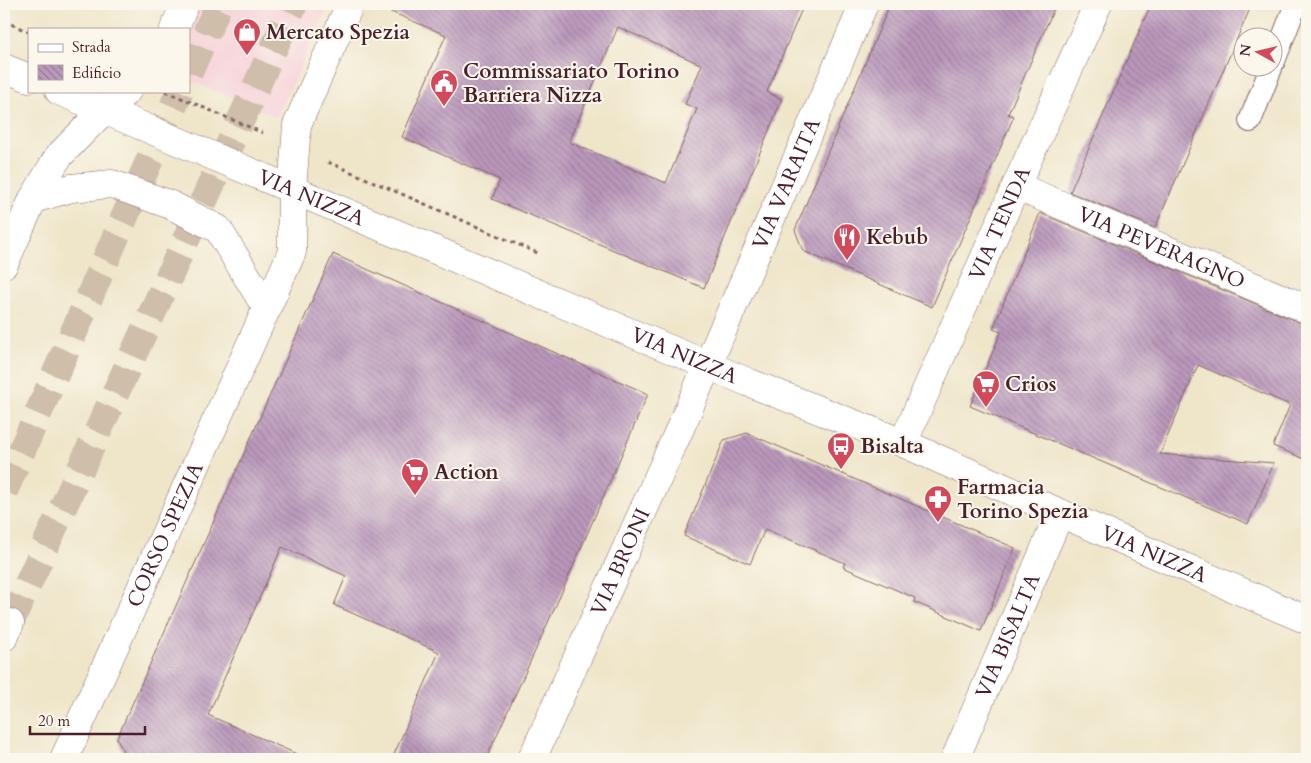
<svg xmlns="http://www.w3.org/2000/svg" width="1311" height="763" font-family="Cardo,serif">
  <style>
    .built { fill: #f6cfd8 }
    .building { fill: url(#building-back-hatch); fill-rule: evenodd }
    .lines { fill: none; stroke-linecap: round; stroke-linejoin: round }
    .tertiary-tunnel { stroke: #cebeaa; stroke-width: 28; stroke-dasharray: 28 14; stroke-linecap: butt }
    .service-casing { stroke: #846563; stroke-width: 24 }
    .minor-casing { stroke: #846563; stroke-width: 29 }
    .tertiary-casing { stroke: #846563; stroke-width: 29 }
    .path { stroke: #846563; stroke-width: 3; stroke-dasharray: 4 4; stroke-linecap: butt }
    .service { stroke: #fff; stroke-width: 22 }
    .minor { stroke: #fff; stroke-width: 28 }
    .tertiary { stroke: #fff; stroke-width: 28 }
    .labels { text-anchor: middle; stroke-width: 4; stroke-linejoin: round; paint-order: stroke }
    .poi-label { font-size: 21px; font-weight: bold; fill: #4a1f2b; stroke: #fbf7ec; text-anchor: start }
    .street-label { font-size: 21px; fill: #4a1f2b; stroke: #fbf7ec }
  </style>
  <defs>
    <pattern id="building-back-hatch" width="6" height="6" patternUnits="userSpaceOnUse" patternTransform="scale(1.25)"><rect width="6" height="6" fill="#ba98bc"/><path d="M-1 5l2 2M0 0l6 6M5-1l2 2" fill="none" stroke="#997b99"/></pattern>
  </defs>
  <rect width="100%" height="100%" fill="#fbf7ec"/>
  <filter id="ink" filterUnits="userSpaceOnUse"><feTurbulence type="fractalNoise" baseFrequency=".02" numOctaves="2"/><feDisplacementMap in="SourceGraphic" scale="10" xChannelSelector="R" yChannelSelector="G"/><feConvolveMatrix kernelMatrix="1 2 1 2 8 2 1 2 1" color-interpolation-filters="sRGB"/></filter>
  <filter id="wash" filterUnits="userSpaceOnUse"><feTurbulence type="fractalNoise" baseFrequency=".0096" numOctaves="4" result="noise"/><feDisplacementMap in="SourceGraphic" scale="20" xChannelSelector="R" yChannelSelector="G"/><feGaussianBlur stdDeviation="1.12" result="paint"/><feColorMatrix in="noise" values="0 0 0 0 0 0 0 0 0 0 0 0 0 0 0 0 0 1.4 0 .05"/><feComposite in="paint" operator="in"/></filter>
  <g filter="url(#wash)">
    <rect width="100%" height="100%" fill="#efe6ca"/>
    <path class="built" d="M202 4H329L277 117 189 80V32Z"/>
    <g id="blocks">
      <path class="building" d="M372 4H804L767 92 782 99 704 288 492 199 500 180 402 137 446 35ZM618 27 702 65 685 104 697 109 666 183 569 142Z
        M890 4H1056L1008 114 1014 116 932 307 803 251 795 230Z
        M1151 4H1252L1155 228 1070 192Z
        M1040 213 1301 323 1307 324V460L1273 446 1290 405 1198 365 1160 454 1274 463 1248 524 970 406 1001 332 993 329Z
        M333 254 648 394 561 594 486 759H392L439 652 334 605 346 576 282 547 208 715 308 759H126L117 738Z
        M747 433 1015 548 981 631 914 602 915 598 843 567 845 563 765 529 750 564 684 536 724 440Z"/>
    </g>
  </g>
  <g filter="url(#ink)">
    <use href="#blocks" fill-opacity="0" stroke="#846563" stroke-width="1"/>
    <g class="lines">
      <path class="tertiary-tunnel" d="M189 72 219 4
        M4 491 180 91
        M10 623 294 4"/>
      <g class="service-casing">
        <path id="service" d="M1274 61 1296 4
          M1250 121 1271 68"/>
      </g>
      <g class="minor-casing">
        <g id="minor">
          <path d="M174 29 185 4"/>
          <path id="s1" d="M1016 186 1307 309"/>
          <path d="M33 199 71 188 112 184 171 205 218 229 267 309"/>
          <path d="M4 264 33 199 58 157 104 110 127 91"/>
          <path id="s2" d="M903 443 1016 186 1098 4"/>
          <path id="s3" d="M64 759 292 252V190L297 125 350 4"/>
          <path id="s4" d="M532 759 686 415 864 4"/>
          <path id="s5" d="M955 759 1060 513"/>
        </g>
      </g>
      <g class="tertiary-casing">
        <g id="tertiary">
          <path d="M4 68 29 78"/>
          <path id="s6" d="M59 91 750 383 903 443 1060 513 1307 620"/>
          <path d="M4 637 10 623"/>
        </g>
      </g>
      <path class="path" d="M4 21 29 32
        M165 91 263 133
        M328 162 540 254"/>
      <use href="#service" class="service"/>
      <use href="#minor" class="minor"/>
      <use href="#tertiary" class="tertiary"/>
    </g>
  </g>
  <defs>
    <g id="shop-pin" transform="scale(1.4375)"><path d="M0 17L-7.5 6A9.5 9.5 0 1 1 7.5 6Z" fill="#d1495b" stroke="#fbf7ec"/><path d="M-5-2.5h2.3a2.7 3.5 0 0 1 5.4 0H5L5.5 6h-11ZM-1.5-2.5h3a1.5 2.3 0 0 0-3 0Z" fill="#fff"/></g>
    <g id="civic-pin" transform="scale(1.4375)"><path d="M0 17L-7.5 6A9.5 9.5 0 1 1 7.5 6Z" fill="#d1495b" stroke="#fbf7ec"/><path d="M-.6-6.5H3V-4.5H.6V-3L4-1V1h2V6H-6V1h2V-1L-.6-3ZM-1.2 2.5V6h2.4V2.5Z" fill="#fff"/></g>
    <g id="restaurant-pin" transform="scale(1.4375)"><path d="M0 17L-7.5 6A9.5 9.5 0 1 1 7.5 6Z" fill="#d1495b" stroke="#fbf7ec"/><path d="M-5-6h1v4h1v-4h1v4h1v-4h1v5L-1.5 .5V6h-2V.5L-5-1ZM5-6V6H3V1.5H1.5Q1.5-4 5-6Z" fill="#fff"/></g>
    <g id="supermarket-pin" transform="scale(1.4375)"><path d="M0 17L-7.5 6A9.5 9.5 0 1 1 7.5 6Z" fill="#d1495b" stroke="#fbf7ec"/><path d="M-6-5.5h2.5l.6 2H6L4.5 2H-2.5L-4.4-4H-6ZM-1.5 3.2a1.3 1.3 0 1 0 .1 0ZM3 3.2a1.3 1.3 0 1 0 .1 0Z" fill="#fff"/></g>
    <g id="bus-pin" transform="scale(1.4375)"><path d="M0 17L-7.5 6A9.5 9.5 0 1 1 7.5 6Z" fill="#d1495b" stroke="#fbf7ec"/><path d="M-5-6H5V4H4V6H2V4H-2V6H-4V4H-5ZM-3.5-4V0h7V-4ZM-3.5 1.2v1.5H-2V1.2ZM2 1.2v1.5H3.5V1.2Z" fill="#fff"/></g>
    <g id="pharmacy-pin" transform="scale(1.4375)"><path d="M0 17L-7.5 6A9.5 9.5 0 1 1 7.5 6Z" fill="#d1495b" stroke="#fbf7ec"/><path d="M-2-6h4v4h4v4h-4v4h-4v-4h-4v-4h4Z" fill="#fff"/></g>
  </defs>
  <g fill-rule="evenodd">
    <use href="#shop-pin" x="247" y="32"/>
    <use href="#civic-pin" x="444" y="83"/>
    <use href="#restaurant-pin" x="847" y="237"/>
    <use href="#supermarket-pin" x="986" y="384"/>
    <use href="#bus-pin" x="841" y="446"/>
    <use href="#supermarket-pin" x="415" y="472"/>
    <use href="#pharmacy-pin" x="938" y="499"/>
  </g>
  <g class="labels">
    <g class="poi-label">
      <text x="266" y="39">Mercato Spezia</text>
      <text x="463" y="78">Commissariato Torino<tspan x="463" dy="24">Barriera Nizza</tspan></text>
      <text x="866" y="244">Kebub</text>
      <text x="1005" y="391">Crios</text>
      <text x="860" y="453">Bisalta</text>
      <text x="434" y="479">Action</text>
      <text x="957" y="494">Farmacia<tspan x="957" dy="24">Torino Spezia</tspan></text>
    </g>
    <g class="street-label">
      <text dy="7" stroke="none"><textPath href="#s4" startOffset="629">VIA VARAITA</textPath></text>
      <text dy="7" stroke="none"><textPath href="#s6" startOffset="274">VIA NIZZA</textPath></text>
      <text dy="7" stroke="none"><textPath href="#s2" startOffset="240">VIA TENDA</textPath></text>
      <text dy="7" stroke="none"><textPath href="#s1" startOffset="158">VIA PEVERAGNO</textPath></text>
      <text dy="7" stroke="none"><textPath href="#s6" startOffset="679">VIA NIZZA</textPath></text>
      <text dy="7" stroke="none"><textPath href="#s3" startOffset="246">CORSO SPEZIA</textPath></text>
      <text dy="7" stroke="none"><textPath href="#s6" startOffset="1189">VIA NIZZA</textPath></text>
      <text dy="7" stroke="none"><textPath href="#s4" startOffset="216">VIA BRONI</textPath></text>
      <text dy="7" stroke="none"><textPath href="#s5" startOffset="134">VIA BISALTA</textPath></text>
    </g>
  </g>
  <rect width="1311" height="763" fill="none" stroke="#fbf7ec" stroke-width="20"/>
  <rect x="28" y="28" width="162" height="65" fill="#fbf7ec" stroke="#b4a19f"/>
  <rect x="38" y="44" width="25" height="8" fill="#ffffff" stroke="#b4a19f"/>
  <text x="72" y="52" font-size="15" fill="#4a1f2b">Strada</text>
  <rect x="38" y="65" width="25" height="15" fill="url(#building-back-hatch)" stroke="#b4a19f"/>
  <text x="72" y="78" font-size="15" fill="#4a1f2b">Edificio</text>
  <g transform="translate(1258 52) rotate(278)"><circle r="24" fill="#fbf7ec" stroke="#b4a19f"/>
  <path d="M0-4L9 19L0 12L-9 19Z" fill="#d1495b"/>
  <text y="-8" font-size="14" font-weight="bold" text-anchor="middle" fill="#4a1f2b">N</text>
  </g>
  <path d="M30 726v8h115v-8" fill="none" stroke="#4a1f2b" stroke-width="2.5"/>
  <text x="38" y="726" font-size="15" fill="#4a1f2b" stroke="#fbf7ec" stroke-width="4" paint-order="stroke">20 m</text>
</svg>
